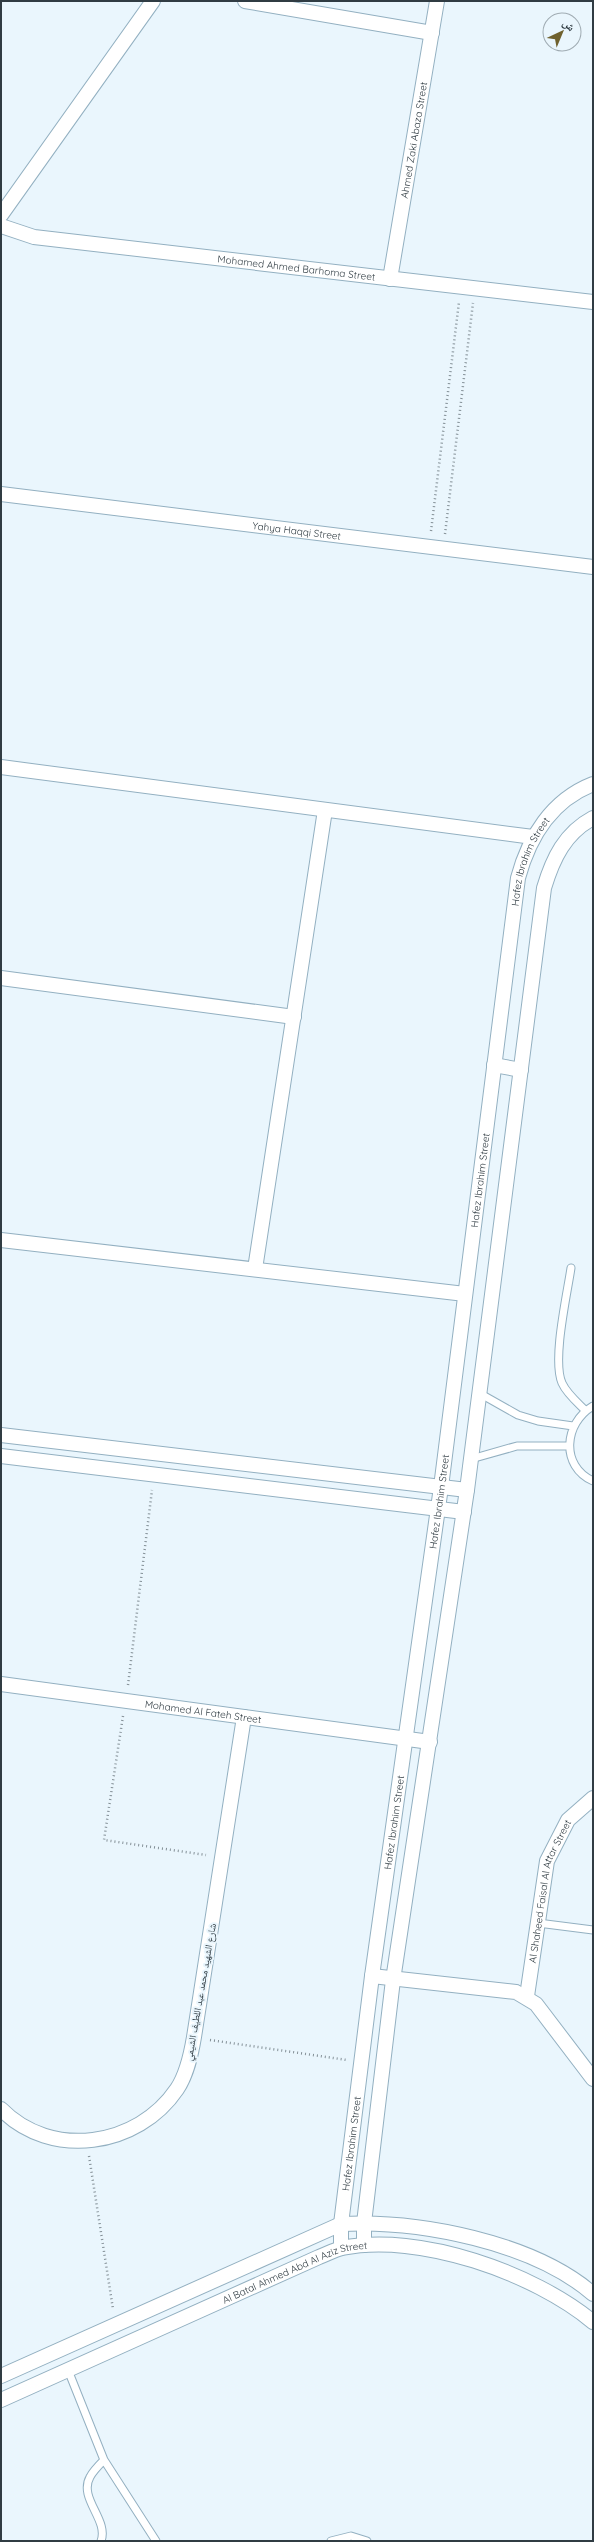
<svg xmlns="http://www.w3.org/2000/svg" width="594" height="2542" font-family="Quicksand,'Noto Naskh Arabic',sans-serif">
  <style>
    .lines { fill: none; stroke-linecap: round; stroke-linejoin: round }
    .lane-casing { stroke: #93b0c1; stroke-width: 9 }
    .street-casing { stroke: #93b0c1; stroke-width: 16 }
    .path { stroke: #849097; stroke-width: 2.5; stroke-dasharray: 1 3; stroke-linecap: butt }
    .lane { stroke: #fff; stroke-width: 7 }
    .street { stroke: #fff; stroke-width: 14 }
    .labels { text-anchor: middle; stroke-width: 4; stroke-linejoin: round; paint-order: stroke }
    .street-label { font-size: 10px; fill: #303c43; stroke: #eaf6fd }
  </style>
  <rect width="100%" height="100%" fill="#eaf6fd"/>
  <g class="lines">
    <g class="lane-casing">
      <path id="lane" d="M571 1268C567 1295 552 1360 562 1383 567 1394 577 1402 586 1411
        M479 1393 518 1415 538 1421 573 1426
        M593 1406C564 1423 560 1466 593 1481
        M471 1459 517 1446H569
        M538 1923 593 1930
        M68 2370 104 2460 156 2541
        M101 2541C109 2520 78 2498 90 2477 93 2471 99 2465 104 2460
        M331 2541 351 2536 367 2541"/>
    </g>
    <g class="street-casing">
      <g id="street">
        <path d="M245 1 432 33"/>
        <path d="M1 215 153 1"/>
        <path id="s1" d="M1 226 34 237 593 302"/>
        <path id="s2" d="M390 279 437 1"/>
        <path id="s3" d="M1 494 593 567"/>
        <path d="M1 767 533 837"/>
        <path d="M1 978 294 1017"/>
        <path d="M494 1065 521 1070"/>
        <path d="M1 1240 465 1294"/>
        <path d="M255 1269 325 810"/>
        <path d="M1 1435 467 1490"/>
        <path d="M1 1456 464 1512"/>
        <path id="s4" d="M1 1684 430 1742"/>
        <path d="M372 1976 516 1992 536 2004 593 2079"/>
        <path id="s5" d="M527 1996 547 1861 568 1820 593 1798"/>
        <path d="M1 2109C51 2160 138 2147 177 2089 187 2074 191 2055 194 2037L244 1717"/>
        <path d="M364 2245V2223L393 1980 467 1490 544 888C553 858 565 833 593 818"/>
        <path id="s6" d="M341 2248V2224L372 1976 441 1487 518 878C529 837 552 800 593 784"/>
        <path d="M1 2376 341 2224C419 2220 533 2242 593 2294"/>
        <path id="s7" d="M1 2400 319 2257C327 2254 334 2250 342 2248 419 2232 534 2273 593 2322"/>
      </g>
    </g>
    <path class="path" d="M431 531 459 302
      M445 534 473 303
      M128 1685 152 1490
      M123 1716 104 1840 206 1855
      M210 2040 347 2060
      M89 2156 113 2309"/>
    <use href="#lane" class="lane"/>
    <use href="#street" class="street"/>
  </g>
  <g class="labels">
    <g class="street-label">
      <text dy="4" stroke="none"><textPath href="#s2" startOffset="141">Ahmed Zaki Abaza Street</textPath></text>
      <text dy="4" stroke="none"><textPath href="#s1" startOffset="299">Mohamed Ahmed Barhoma Street</textPath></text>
      <text dy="4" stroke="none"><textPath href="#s3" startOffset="298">Yahya Haqqi Street</textPath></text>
      <text dy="4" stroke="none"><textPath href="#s6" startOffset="1401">Hafez Ibrahim Street</textPath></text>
      <text dy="4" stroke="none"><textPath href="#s6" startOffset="1077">Hafez Ibrahim Street</textPath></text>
      <text dy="4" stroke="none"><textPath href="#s6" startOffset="753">Hafez Ibrahim Street</textPath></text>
      <text dy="4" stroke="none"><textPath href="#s4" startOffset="204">Mohamed Al Fateh Street</textPath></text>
      <text dy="4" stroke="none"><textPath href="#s6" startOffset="429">Hafez Ibrahim Street</textPath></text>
      <text dy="4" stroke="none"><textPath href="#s5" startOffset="108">Al Shaheed Faisal Al Attar Street</textPath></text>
      <text transform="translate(200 1992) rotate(-80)" y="4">شارع الشهيد محمد عبد اللطيف الشيمي</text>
      <text dy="4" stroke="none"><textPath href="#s6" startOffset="105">Hafez Ibrahim Street</textPath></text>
      <text dy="4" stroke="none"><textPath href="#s7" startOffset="321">Al Batal Ahmed Abd Al Aziz Street</textPath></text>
    </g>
  </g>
  <rect width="594" height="2542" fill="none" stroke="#303c43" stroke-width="4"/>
  <g transform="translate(562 32) rotate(44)"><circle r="19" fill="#eaf6fd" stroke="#a0acb3"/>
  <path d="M0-3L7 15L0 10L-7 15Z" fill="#6f612e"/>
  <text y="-6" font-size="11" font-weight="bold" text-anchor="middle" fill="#303c43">ش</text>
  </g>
</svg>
